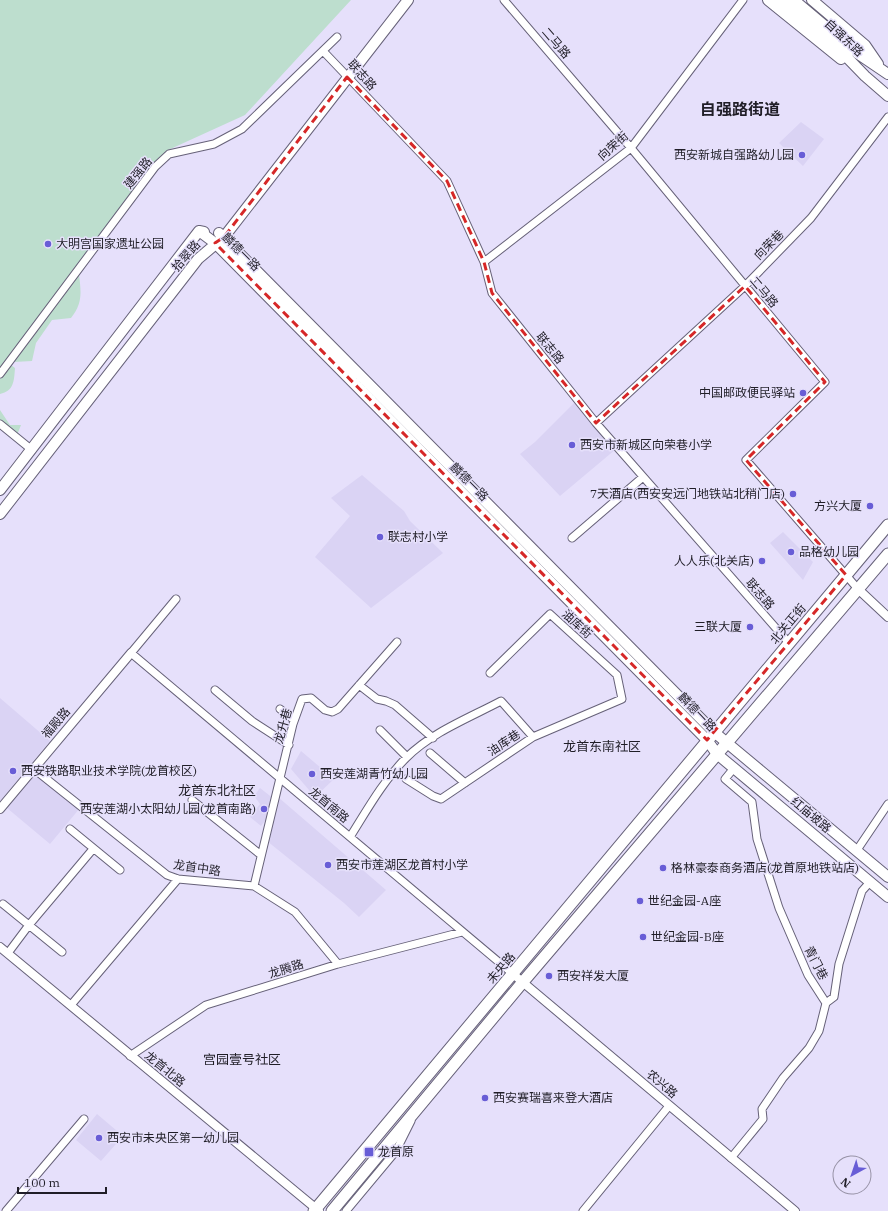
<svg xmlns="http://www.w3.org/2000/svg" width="888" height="1211" font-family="'IBM Plex Serif','Noto Sans SC',serif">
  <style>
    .built { fill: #dad3f4 }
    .green { fill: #bddece }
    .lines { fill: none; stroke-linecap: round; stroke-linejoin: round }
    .minor-casing { stroke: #666178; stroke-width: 9 }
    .tertiary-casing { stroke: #666178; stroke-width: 10 }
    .secondary-casing { stroke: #666178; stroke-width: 12 }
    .primary-casing { stroke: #666178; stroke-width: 13 }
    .minor { stroke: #fff; stroke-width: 7 }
    .tertiary { stroke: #fff; stroke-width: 8 }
    .secondary { stroke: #fff; stroke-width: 10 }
    .primary { stroke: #fff; stroke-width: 11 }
    .marked { fill: none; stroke: #d62828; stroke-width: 3; stroke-dasharray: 8 5; stroke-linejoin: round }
    .poi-dot { fill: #685dd6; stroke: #e6e0fb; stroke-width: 1.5 }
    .labels { text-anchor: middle; stroke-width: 3; stroke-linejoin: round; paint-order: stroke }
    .street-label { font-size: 12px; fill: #201e27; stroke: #e6e0fb }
    .poi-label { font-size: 12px; fill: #201e27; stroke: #e6e0fb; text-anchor: start }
    .neighbourhood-label { font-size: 13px; fill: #201e27; stroke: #e6e0fb }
    .district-label { font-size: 16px; font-weight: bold; fill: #201e27; stroke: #e6e0fb }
  </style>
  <rect width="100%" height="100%" fill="#e6e0fb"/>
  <path class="built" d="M801 122 824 139 803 166 779 143Z
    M575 402 616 449 560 496 520 454 535 442Z
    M362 475 404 511 410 521 443 553 371 608 315 557 350 516 331 498Z
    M783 532 813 562 803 580 770 543Z
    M0 698 50 741 0 801Z
    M301 751 334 779 315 797 291 769Z
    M36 771 80 808 50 844 7 808Z
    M260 788 274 799 270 814 261 826 250 817 260 804 254 796Z
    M278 797 386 890 359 917 344 903 267 841Z
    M97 1114 123 1136 101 1161 76 1140Z"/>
  <path class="green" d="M0 0H351L245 115 166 151 0 370Z
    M79 274C81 292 83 303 71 318L52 320 36 343 32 361 14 362Z
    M11 365 15 368C14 381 14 391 0 394V379Z
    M0 410 10 425H21L17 435 0 421Z"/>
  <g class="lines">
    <g class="minor-casing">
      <path id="minor" d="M504 0 631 148 825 382 746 460 858 589
        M323 51 447 181 484 262 492 293 596 423 789 643
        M484 262 631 148 743 0
        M0 374 155 167 169 154 214 144 242 129 337 37
        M596 423 745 286 811 218 888 117
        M0 424 32 450
        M572 538 643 477
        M176 599 131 653 513 974
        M359 685 377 699 386 701 395 705 433 738
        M215 690 252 721 289 745
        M280 709 294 720
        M380 730 407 757
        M430 753 465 783
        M34 769 167 875 178 879 254 886 295 912 338 964
        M406 779 433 796 441 799 533 737 622 699 617 675 550 614 490 673
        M192 800 261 855
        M70 829 120 870
        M350 837C367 810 383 781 406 758 432 732 469 718 501 701L533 737
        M857 850 888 804
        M254 886 293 724 302 699 311 698 325 710 332 712 338 709 397 642
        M3 904 62 952
        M8 953 29 925 93 849
        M826 1003 834 997 839 964 862 891 870 882
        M71 1005 178 879
        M130 1056 206 1005 338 964 462 932
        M731 1158 763 1119 762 1109 783 1078 809 1048 819 1031 826 1003 808 975 779 908 757 839 752 802 725 779 734 768
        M6 1211 84 1119
        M346 1211 396 1151 411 1121
        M583 1211 669 1106"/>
    </g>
    <g class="tertiary-casing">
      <path id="tertiary" d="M858 589 888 617
        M0 809 131 653
        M0 947 319 1211
        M513 974 795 1211"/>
    </g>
    <g class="secondary-casing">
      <path id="secondary" d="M768 0 841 59
        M781 0 834 44 865 76 888 96
        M794 0 857 53 888 74
        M812 0 865 45 878 64
        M199 231 215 243 707 740 717 754 888 897
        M219 233 714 732 888 877
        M0 490 199 231 204 232
        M0 514 198 259 224 237 408 0"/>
    </g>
    <g class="primary-casing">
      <path id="primary" d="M314 1211 888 525
        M332 1211 522 983 888 554"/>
    </g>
    <use href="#minor" class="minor"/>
    <use href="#tertiary" class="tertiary"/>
    <use href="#secondary" class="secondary"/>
    <use href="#primary" class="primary"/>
  </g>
  <path class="marked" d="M347 77 447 181 484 262 492 293 596 423 745 286 825 382 746 460 846 575 707 740 215 243 224 237Z"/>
  <g class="poi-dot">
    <circle cx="802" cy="155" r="4"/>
    <circle cx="48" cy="244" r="4"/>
    <circle cx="803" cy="393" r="4"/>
    <circle cx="572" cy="445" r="4"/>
    <circle cx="793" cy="494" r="4"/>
    <circle cx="870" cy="506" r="4"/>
    <circle cx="380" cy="537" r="4"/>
    <circle cx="791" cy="552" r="4"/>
    <circle cx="762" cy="561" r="4"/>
    <circle cx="750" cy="627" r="4"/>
    <circle cx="13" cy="771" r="4"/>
    <circle cx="312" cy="774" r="4"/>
    <circle cx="264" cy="809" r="4"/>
    <circle cx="328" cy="865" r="4"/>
    <circle cx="663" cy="868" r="4"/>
    <circle cx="640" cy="901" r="4"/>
    <circle cx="643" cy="937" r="4"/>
    <circle cx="549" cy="976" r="4"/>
    <circle cx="485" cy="1098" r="4"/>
    <circle cx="99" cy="1138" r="4"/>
    <rect x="364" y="1147" width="10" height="10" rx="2"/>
  </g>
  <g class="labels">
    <g class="street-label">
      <text transform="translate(844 38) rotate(43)" y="4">自强东路</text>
      <text transform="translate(556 43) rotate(49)" y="4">二马路</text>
      <text transform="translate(362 75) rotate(48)" y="4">联志路</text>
      <text transform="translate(613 146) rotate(-42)" y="4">向荣街</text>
      <text transform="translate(138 173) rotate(-51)" y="4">建强路</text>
      <text transform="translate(769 245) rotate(-45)" y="4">向荣巷</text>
      <text transform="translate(241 252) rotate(45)" y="4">麟德一路</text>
      <text transform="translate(186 256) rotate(-49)" y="4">拾翠路</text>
      <text transform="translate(764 292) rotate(50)" y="4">二马路</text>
      <text transform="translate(550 348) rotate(51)" y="4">联志路</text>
      <text transform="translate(469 482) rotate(45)" y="4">麟德一路</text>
      <text transform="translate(760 594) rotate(49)" y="4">联志路</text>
      <text transform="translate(577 624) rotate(42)" y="4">油库街</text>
      <text transform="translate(788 624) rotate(-50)" y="4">北关正街</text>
      <text transform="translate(697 712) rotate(46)" y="4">麟德一路</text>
      <text transform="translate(56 723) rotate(-50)" y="4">福殿路</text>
      <text transform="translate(283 726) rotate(-74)" y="4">龙升巷</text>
      <text transform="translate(504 743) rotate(-33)" y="4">油库巷</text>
      <text transform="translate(329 805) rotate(40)" y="4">龙首南路</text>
      <text transform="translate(811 815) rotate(40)" y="4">红庙坡路</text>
      <text transform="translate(197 868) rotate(8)" y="4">龙首中路</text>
      <text transform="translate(816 963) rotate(63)" y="4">青门巷</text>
      <text transform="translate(501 968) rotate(-50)" y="4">未央路</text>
      <text transform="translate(286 969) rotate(-18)" y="4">龙腾路</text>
      <text transform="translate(165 1069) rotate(39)" y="4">龙首北路</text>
      <text transform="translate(662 1084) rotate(40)" y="4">农兴路</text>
    </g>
    <g class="poi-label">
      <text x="794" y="159" text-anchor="end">西安新城自强路幼儿园</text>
      <text x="56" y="248">大明宫国家遗址公园</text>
      <text x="795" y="397" text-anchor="end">中国邮政便民驿站</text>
      <text x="580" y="449">西安市新城区向荣巷小学</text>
      <text x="785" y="498" text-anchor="end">7天酒店(西安安远门地铁站北稍门店)</text>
      <text x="862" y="510" text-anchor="end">方兴大厦</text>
      <text x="388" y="541">联志村小学</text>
      <text x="799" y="556">品格幼儿园</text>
      <text x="754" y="565" text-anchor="end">人人乐(北关店)</text>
      <text x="742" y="631" text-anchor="end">三联大厦</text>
      <text x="21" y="775">西安铁路职业技术学院(龙首校区)</text>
      <text x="320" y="778">西安莲湖青竹幼儿园</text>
      <text x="256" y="813" text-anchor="end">西安莲湖小太阳幼儿园(龙首南路)</text>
      <text x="336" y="869">西安市莲湖区龙首村小学</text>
      <text x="671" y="872">格林豪泰商务酒店(龙首原地铁站店)</text>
      <text x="648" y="905">世纪金园-A座</text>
      <text x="651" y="941">世纪金园-B座</text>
      <text x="557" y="980">西安祥发大厦</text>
      <text x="493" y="1102">西安赛瑞喜来登大酒店</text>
      <text x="107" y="1142">西安市未央区第一幼儿园</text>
      <text x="378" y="1156">龙首原</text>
    </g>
    <g class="neighbourhood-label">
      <text x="602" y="751">龙首东南社区</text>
      <text x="217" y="795">龙首东北社区</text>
      <text x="242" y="1064">宫园壹号社区</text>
    </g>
    <g class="district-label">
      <text x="740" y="115">自强路街道</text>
    </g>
  </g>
  <g transform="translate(852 1175) rotate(220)"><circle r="19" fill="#e6e0fb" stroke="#9792a6"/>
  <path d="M0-3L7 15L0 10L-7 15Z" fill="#685dd6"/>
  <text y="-6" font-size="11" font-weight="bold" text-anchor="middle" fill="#201e27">N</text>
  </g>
  <path d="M18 1187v6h88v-6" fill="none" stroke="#201e27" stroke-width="2"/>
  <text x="24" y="1187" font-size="12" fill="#201e27" stroke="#e6e0fb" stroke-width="3" paint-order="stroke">100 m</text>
</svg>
